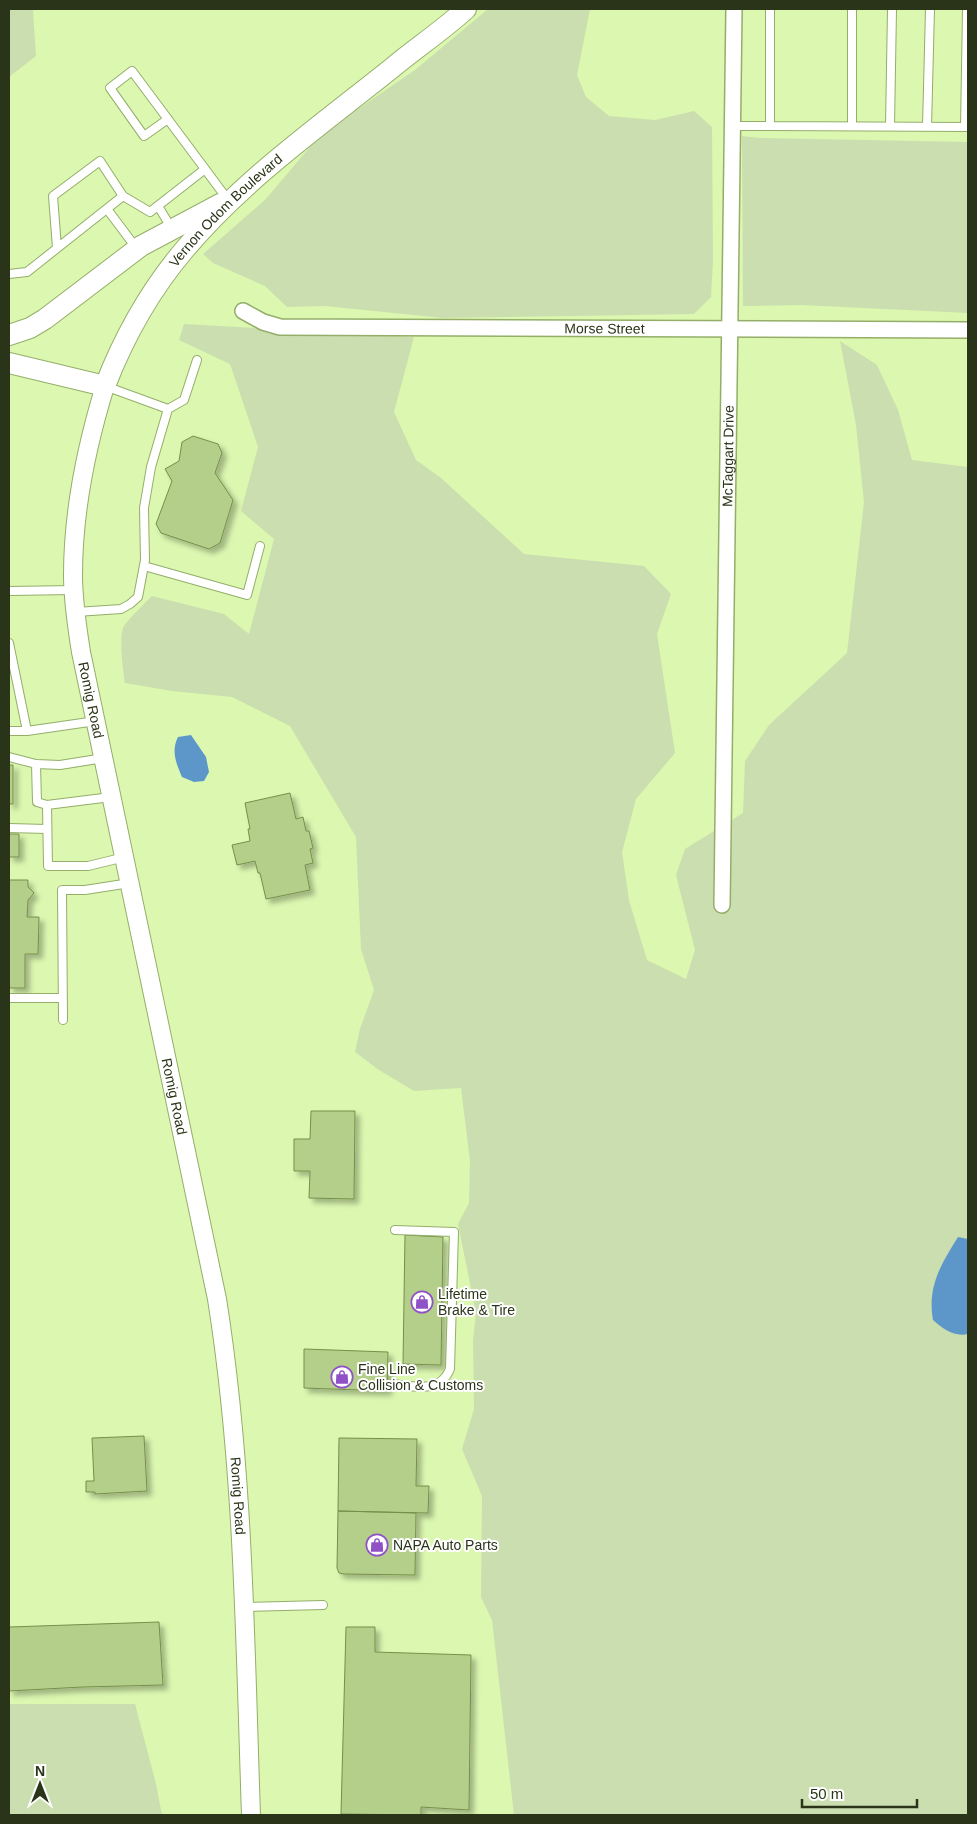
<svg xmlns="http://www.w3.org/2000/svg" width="977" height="1824" font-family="Helvetica,sans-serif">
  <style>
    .green { fill: #cbdeaf }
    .water { fill: #5d97c9 }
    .building { fill: #b4cf8a; stroke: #768f4b; filter: url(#shadow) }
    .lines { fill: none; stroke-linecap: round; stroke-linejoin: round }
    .service-casing { stroke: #94ae6a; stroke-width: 10 }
    .minor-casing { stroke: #94ae6a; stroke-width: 18 }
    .tertiary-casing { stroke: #94ae6a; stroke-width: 20 }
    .secondary-casing { stroke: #94ae6a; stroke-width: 22 }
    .service { stroke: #fff; stroke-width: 8 }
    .minor { stroke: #fff; stroke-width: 15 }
    .tertiary { stroke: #fff; stroke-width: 18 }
    .secondary { stroke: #fff; stroke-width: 20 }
    .labels { text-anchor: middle; stroke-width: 4; stroke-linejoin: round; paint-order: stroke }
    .street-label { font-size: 14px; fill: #2a3418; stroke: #fff }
    .poi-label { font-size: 14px; fill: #2a3418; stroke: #fff; text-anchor: start }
  </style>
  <defs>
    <filter id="shadow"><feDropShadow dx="4.5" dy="4.5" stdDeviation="2.5" flood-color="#0004"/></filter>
  </defs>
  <rect width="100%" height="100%" fill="#dbf7b0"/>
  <path class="green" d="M9 9H34L33 11 36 56 9 77Z
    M488 9H590L577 75 586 97 609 116 655 120 694 111 712 127 713 260 711 297 694 314 443 318 325 306 287 307 265 286 213 263 203 254 265 200 321 134 415 70Z
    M742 136 760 138 968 142V313L801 305 743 306Z
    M184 324 414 337 394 412 416 460 441 478 524 554 644 566 671 594 657 634 675 753 636 799 622 852 629 900 647 960 686 979 695 950 676 875 685 849 743 813 745 761 769 725 847 653 864 502 856 425 840 341 877 365 898 410 912 460 968 467V1815H514L492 1620 481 1597 482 1496 462 1449 474 1409 473 1340 476 1313 458 1224 469 1203 470 1161 461 1088 414 1091 379 1070 355 1052 360 1029 374 990 361 949 356 837 290 726 232 697 172 691 125 683C123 672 119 639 123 628 126 621 146 602 152 596L224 614 249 634 274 539 241 511 258 447 230 364 179 340Z
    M9 1704H135L156 1784 162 1815H9Z"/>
  <path class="water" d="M191 735 206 757 209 772 204 781 194 782 182 777C176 763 171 751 178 737Z
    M958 1237 968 1239V1334C954 1337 943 1329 933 1320 927 1287 941 1264 958 1237Z"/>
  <path class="building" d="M193 436 218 444 222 453 215 473 233 500 220 543 209 549 161 533 156 524 172 481 165 469 179 461 182 442Z
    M9 765H13V804H9Z
    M290 793 296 819 303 817 306 831H309L313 848 310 849 313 863 305 865 310 890 266 899 260 873H258L255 861 237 865 232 845 250 841 248 829H250L245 803Z
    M9 834H19V857H9Z
    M9 880H28V887L34 893 28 900 27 917H39L38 954H25V988H9Z
    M311 1111H355L354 1199 309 1198 310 1171H294V1139H310Z
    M405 1235 443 1237 441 1365 403 1364Z
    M304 1349 388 1352 387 1391 304 1388Z
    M144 1436 147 1491 95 1494V1492H86V1481H94L92 1438Z
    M339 1438 417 1439 416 1486H429L428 1513 338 1511Z
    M338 1511 416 1513 415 1575 344 1574 339 1573 337 1568Z
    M159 1622 163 1685 82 1687 9 1691V1627Z
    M346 1627H375V1652L471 1655 469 1810 421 1807V1815L341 1814Z"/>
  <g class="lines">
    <g class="service-casing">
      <path id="service" d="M168 119 144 136 110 88 132 71 205 169
        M732 126H770V9
        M770 126 968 127
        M852 126V9
        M890 126 892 9
        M927 127 930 9
        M965 127 967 9
        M158 206 172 229
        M107 209 137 249
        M57 248 53 196 100 161 123 196 150 212 205 169 228 200
        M9 274 27 272 123 196
        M105 386 168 409 184 400 197 360
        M144 566 247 595 260 546
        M9 591 74 590
        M76 612 121 609 130 604 138 597 145 560 144 508 151 467 168 409
        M9 643 27 731 96 721
        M9 731H27
        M9 757 36 764
        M104 758 60 765 36 764 37 802 47 805 111 797
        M47 805 48 866H88L125 857
        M9 828 47 829
        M9 998H62
        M63 1020 62 890H85L130 883
        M392 1384C414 1386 440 1394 450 1369L454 1232 395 1230
        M243 1607 323 1605"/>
    </g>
    <g class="minor-casing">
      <g id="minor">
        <path id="s1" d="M243 311 263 322 280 327 968 330"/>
        <path id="s2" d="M722 905 734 9"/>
      </g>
    </g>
    <g class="tertiary-casing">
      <g id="tertiary">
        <path id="s3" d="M105 386C86 448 73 510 73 575 73 601 77 627 81 652L217 1299C244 1469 245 1643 251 1815"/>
      </g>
    </g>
    <g class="secondary-casing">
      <g id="secondary">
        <path d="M9 335 30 328 45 319 141 246 220 204"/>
        <path id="s4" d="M9 363 105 386C124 337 151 289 185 249 244 179 321 125 392 68 416 48 443 30 466 9"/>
      </g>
    </g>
    <use href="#service" class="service"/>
    <use href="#minor" class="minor"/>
    <use href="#tertiary" class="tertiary"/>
    <use href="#secondary" class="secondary"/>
  </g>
  <defs>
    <g id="shop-ring" transform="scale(1.125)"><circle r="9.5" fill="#fff" stroke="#9051c7" stroke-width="1.5"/><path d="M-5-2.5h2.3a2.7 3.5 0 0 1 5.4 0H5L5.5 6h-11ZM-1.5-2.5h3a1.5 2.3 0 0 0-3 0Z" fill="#9051c7"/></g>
  </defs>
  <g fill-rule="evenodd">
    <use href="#shop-ring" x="422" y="1302"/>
    <use href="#shop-ring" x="342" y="1377"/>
    <use href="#shop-ring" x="377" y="1545"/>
  </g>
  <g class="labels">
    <g class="street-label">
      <text dy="5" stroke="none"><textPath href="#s4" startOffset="314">Vernon Odom Boulevard</textPath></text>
      <text dy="5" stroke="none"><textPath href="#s1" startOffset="365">Morse Street</textPath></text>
      <text dy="5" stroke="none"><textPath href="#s2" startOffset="449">McTaggart Drive</textPath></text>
      <text dy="5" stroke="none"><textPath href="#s3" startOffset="319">Romig Road</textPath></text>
      <text dy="5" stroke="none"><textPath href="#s3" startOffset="724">Romig Road</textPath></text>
      <text dy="5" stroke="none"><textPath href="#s3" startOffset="1129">Romig Road</textPath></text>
    </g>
    <g class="poi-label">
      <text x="438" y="1299">Lifetime<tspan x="438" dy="16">Brake &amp; Tire</tspan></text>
      <text x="358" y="1374">Fine Line<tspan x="358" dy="16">Collision &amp; Customs</tspan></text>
      <text x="393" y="1550">NAPA Auto Parts</text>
    </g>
  </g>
  <rect width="977" height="1824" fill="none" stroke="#2a3418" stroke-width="20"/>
  <g transform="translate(40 1784)" stroke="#ffffff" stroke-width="4" paint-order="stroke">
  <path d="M0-4L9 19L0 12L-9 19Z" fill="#2a3418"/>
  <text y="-8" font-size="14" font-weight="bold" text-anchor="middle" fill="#2a3418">N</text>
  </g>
  <path d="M802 1799v8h115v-8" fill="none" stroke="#2a3418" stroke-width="2.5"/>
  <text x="810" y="1799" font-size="15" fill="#2a3418" stroke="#ffffff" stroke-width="4" paint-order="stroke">50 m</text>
</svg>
